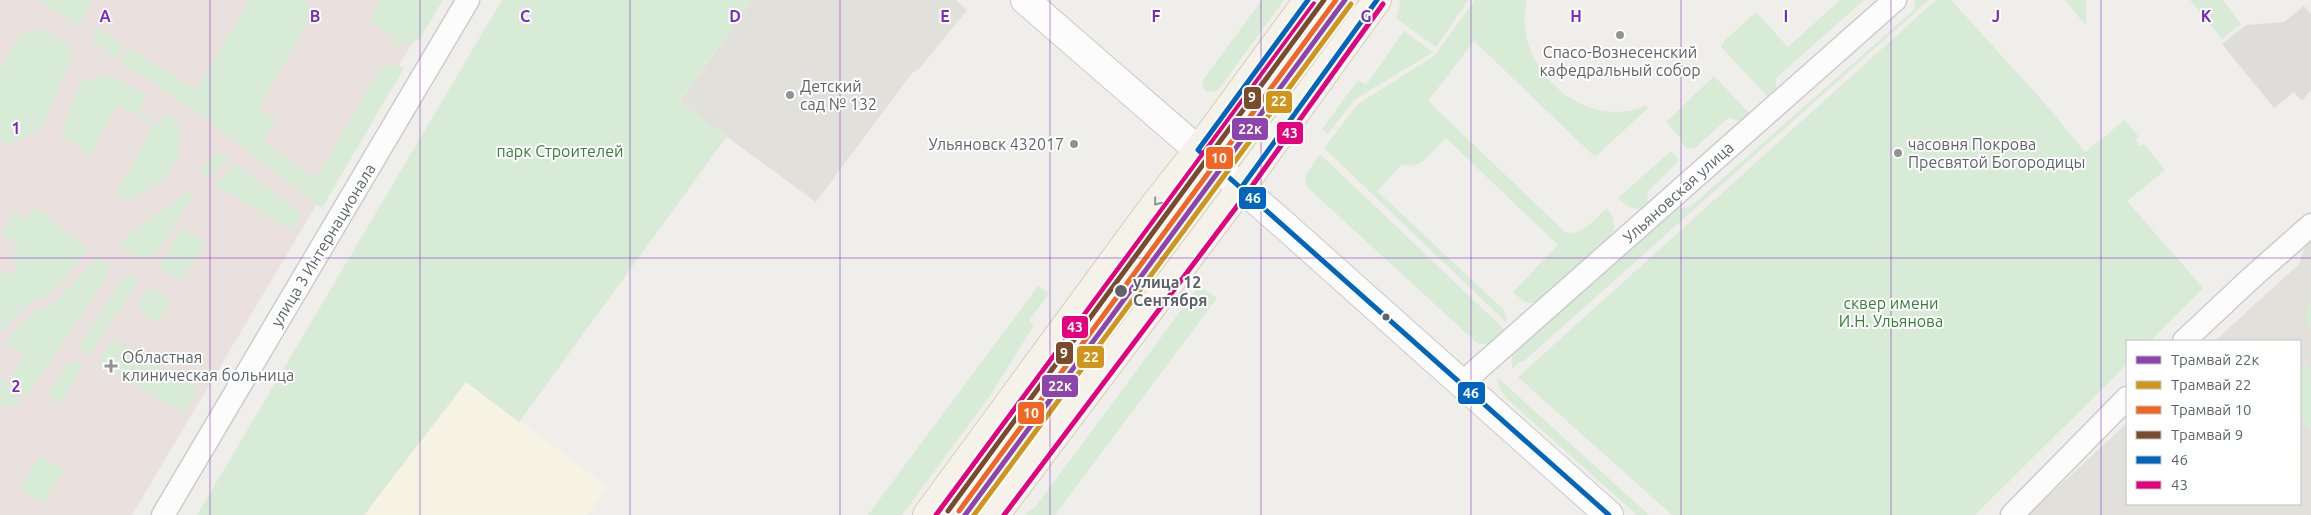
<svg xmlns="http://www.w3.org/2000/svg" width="2311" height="515" font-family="Ubuntu,sans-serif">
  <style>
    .commercial { fill: #f7f3e4 }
    .industrial { fill: #dfddda }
    .education { fill: #e2e0da }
    .medical { fill: #eae0de }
    .green { fill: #d8ebd6 }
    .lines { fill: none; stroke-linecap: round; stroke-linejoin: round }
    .street-casing { stroke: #cbcccc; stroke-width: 25 }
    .secondary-casing { stroke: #cacacb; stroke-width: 30 }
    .primary-casing { stroke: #d7ceb8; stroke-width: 30 }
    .street { stroke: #fdfcfc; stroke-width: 22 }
    .secondary { stroke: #fdfcfc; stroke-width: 28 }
    .primary { stroke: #f4f2e9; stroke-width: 28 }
    .bus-1-casing { stroke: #fff; stroke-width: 9 }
    .bus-2-casing { stroke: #fff; stroke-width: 9 }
    .bus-1 { stroke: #0065bd; stroke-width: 5 }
    .bus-2 { stroke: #e5007d; stroke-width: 5 }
    .tram-1-casing { stroke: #fff; stroke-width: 9 }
    .tram-2-casing { stroke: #fff; stroke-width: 9 }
    .tram-3-casing { stroke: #fff; stroke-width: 9 }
    .tram-4-casing { stroke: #fff; stroke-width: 9 }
    .tram-1 { stroke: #8e44ad; stroke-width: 5 }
    .tram-2 { stroke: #d1951a; stroke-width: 5 }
    .tram-3 { stroke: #f26522; stroke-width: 5 }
    .tram-4 { stroke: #7a4b2a; stroke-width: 5 }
    .oneway { stroke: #939595 }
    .grid { fill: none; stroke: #7b2cbf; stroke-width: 1; stroke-opacity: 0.55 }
    .poi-dot { fill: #919496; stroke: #fff; stroke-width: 2 }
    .stop-dot { fill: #5f6368; stroke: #fff; stroke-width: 2 }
    .labels { text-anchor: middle; stroke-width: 4; stroke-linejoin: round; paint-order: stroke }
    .poi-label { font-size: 16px; fill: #5f6368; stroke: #fff; text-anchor: start }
    .park-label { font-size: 16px; fill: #348238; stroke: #fff }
    .street-label { font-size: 16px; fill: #5f6368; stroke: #fff }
    .stop-label { font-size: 16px; font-weight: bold; fill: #5f6368; stroke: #fff; text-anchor: start }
    .grid-label { font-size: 16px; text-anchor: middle; font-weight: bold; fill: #7b2cbf; stroke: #fff; stroke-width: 4; stroke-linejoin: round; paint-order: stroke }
    .line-badge { stroke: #fff; stroke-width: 2 }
    .badge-label { font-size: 14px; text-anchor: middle; font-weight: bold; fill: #fff }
  </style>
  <rect width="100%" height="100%" fill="#efeeea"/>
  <path class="commercial" d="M467 382 608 487 587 515H364Z"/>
  <path class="industrial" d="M2304 6 2311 15V90L2302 101 2294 92 2274 108 2222 44 2246 25 2284 22Z"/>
  <path class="education" d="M753 0H956L967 10 919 69 912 73 816 202 679 102Z
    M2311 240V515H2028L2127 423V504H2300V341H2215L2299 264 2306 244Z"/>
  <path class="medical" d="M0 0H438L132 515H0Z"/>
  <path class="green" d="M37 0H94L79 26Z
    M249 0H308L311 17 259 108 276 121 264 141 315 179 382 65H396L404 68 322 208 206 119 121 62 130 48 196 90Z
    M381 0H443L419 40 398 46 391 42 394 37 369 22Z
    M502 0H753L679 101 727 136 519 422 466 382 364 515H197Z
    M1262 0H1284L1218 90 1213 92 1206 91 1203 86V80Z
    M1401 0H1468L1436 47 1396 18Z
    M1475 0H1527C1510 63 1582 133 1645 106L1648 108 1595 157 1474 41 1428 101 1565 232C1581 237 1596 218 1607 208 1615 218 1616 227 1610 238L1540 300C1528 307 1523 301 1513 292L1558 245 1446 138C1433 149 1421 172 1402 164L1377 191 1503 309 1507 318V323L1324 148 1358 104 1434 56Z
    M1840 0H1864L1776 78V94L1769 98 1721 47 1725 40 1756 12 1788 47Z
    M1914 0H1929L1524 361H1521L1512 369V349L1673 209 1690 207 1915 9Z
    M1936 0H1951L2048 107 2085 152 2125 120 2139 137 2135 140 2140 146 2144 144 2165 170 2127 201 2203 288 2150 341H2127V364L1975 515H1672L1518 377Z
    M2065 0H2086V26Z
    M2190 0H2223L2241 24 2222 39Z
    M96 27 124 45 115 59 94 43 93 36Z
    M42 29 69 46 73 54 42 128 9 145 0 139V69L20 34Z
    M1404 31 1433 52 1354 100 1328 134 1322 129 1358 80 1366 85Z
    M107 75 119 79 147 96 139 112 159 123 165 113 178 120 180 153 166 178 128 202 115 195 154 124 118 105 90 156 79 150 80 147 63 138 62 132 81 81Z
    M1714 76 1751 115 1745 122 1728 118 1695 148 1688 149 1681 143 1683 141 1666 122Z
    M1671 151 1678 159 1677 163 1647 192 1649 206C1636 212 1628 208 1618 198Z
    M215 153H220L230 159 209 177 200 171Z
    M1320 154 1505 330 1493 343 1488 345 1477 343 1307 187 1305 176Z
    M235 163 302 214 293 231 215 185Z
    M190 191 195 192 153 260 136 256 119 245 128 235Z
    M35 206 89 249 48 296 33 301 0 332V277L4 270 13 275 18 265 10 260 18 245 1 235 14 213 27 220Z
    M182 228 206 242 182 282 159 268Z
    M99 255 108 267 107 277 26 398 10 378 24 355 4 342 35 312 53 305Z
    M130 275 136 279V284L89 357 78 347 120 282 123 278Z
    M148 286 172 300 157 323 140 313 139 301Z
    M1038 286 1049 293 1029 321 1034 325 990 396 902 515H868Z
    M1199 286 1217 298 1055 515H1025L1037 505Z
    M2311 300V330C2304 320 2304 310 2311 300Z
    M112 338 198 389 184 413 98 363Z
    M2300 360 2311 369V430L2300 421Z
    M78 361 83 365 58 407 49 392 68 362Z
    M0 374 22 403 3 407 0 404Z
    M1497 377 1649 515H1637L1506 398 1499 387Z
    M39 456 64 470 44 504 19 489Z"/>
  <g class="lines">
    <g class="street-casing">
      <path id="street" d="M2184 341 2249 280 2311 225
        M1461 384 1895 0
        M163 515 468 0
        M2012 515 2127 398"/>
    </g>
    <g class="secondary-casing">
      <path id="secondary" d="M1025 0 1283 224 1609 515"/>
    </g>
    <g class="primary-casing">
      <path id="primary" d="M927 515 1153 207 1198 150 1308 0
        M995 515 1241 188 1377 0"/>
    </g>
    <use href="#street" class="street"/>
    <use href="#secondary" class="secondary"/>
    <use href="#primary" class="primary"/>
    <g class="bus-1-casing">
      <path id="bus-1" d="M1308 0 1198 150 1609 515
        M1241 188 1377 0"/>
    </g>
    <g class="bus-2-casing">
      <path id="bus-2" d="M936 515 1314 4
        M1004 515 1247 193 1383 4"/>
    </g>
    <use href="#bus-1" class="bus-1"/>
    <use href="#bus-2" class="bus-2"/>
    <g class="tram-1-casing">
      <path id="tram-1" d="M965 515 1345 0"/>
    </g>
    <g class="tram-2-casing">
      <path id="tram-2" d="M974 515 1351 4"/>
    </g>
    <g class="tram-3-casing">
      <path id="tram-3" d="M959 511 1336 0"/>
    </g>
    <g class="tram-4-casing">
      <path id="tram-4" d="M948 511 1324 0"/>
    </g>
    <use href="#tram-1" class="tram-1"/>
    <use href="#tram-2" class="tram-2"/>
    <use href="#tram-3" class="tram-3"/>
    <use href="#tram-4" class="tram-4"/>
  </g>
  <defs><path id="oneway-chevron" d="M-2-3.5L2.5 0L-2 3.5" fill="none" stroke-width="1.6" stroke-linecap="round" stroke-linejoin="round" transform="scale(1.25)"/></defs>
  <use class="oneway" href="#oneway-chevron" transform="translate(1157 202) rotate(129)"/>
  <path class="grid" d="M210 0V515M420 0V515M630 0V515M840 0V515M1050 0V515M1261 0V515M1471 0V515M1681 0V515M1891 0V515M2101 0V515M0 258H2311"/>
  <g class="poi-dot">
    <circle cx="1620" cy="35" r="5"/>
    <circle cx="790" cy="95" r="5"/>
    <circle cx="1074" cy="144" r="5"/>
    <circle cx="1898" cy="153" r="5"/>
    <path d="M108.5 358.5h5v5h5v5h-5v5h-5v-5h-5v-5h5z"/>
  </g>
  <g class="stop-dot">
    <circle cx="1121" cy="291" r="7"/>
    <circle cx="1386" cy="317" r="4.5"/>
  </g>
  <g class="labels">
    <g class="poi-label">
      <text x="1620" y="58" text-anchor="middle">Спасо-Вознесенский<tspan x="1620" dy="18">кафедральный собор</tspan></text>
      <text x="800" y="92">Детский<tspan x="800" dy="18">сад № 132</tspan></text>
      <text x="1064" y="150" text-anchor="end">Ульяновск 432017</text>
      <text x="1908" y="150">часовня Покрова<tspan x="1908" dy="18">Пресвятой Богородицы</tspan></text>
      <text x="122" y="363">Областная<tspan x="122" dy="18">клиническая больница</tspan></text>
    </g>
    <g class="park-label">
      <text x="560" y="157">парк Строителей</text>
      <text x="1891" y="309">сквер имени<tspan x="1891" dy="18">И.Н. Ульянова</tspan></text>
    </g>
    <g class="street-label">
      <text transform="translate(1678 192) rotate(-42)" y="6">Ульяновская улица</text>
      <text transform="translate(323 245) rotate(-59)" y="6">улица 3 Интернационала</text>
    </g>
    <g class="stop-label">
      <text x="1133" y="288">улица 12<tspan x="1133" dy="18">Сентября</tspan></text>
    </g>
  </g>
  <g class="grid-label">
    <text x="105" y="22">A</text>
    <text x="315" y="22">B</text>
    <text x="525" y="22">C</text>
    <text x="735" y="22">D</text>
    <text x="945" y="22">E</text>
    <text x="1156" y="22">F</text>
    <text x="1366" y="22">G</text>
    <text x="1576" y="22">H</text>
    <text x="1786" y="22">I</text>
    <text x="1996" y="22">J</text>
    <text x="2206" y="22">K</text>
    <text x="16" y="134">1</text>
    <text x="16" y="392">2</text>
  </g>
  <g class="line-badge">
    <rect x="1243" y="86" width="19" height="24" rx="5" fill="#7a4b2a"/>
    <rect x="1265" y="90" width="28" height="24" rx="5" fill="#d1951a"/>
    <rect x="1231" y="117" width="38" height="24" rx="5" fill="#8e44ad"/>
    <rect x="1276" y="121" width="28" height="24" rx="5" fill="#e5007d"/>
    <rect x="1205" y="146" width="29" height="24" rx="5" fill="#f26522"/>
    <rect x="1238" y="186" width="29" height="24" rx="5" fill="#0065bd"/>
    <rect x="1061" y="315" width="28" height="24" rx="5" fill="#e5007d"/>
    <rect x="1055" y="341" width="19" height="24" rx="5" fill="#7a4b2a"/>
    <rect x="1076" y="345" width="29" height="24" rx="5" fill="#d1951a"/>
    <rect x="1041" y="374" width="38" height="24" rx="5" fill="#8e44ad"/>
    <rect x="1457" y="381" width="29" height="24" rx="5" fill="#0065bd"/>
    <rect x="1017" y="401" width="28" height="24" rx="5" fill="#f26522"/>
  </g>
  <g class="badge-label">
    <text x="1252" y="102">9</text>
    <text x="1279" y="106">22</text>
    <text x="1250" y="134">22к</text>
    <text x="1290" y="138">43</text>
    <text x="1219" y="163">10</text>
    <text x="1253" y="203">46</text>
    <text x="1075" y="332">43</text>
    <text x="1064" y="358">9</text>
    <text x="1091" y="362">22</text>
    <text x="1060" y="391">22к</text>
    <text x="1471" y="398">46</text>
    <text x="1031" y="418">10</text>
  </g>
  <rect x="2126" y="340" width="175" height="165" fill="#ffffff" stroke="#bfc1c3"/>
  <rect x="2136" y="356" width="25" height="8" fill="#8e44ad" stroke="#bfc1c3"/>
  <text x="2171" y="365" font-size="15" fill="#5f6368">Трамвай 22к</text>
  <rect x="2136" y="381" width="25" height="8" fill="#d1951a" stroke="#bfc1c3"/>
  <text x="2171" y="390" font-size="15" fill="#5f6368">Трамвай 22</text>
  <rect x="2136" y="406" width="25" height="8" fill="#f26522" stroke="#bfc1c3"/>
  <text x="2171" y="415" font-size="15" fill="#5f6368">Трамвай 10</text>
  <rect x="2136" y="431" width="25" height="8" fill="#7a4b2a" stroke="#bfc1c3"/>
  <text x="2171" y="440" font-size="15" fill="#5f6368">Трамвай 9</text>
  <rect x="2136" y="456" width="25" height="8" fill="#0065bd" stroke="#bfc1c3"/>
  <text x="2171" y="465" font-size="15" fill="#5f6368">46</text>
  <rect x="2136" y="481" width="25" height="8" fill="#e5007d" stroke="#bfc1c3"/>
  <text x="2171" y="490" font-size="15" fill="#5f6368">43</text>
</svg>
